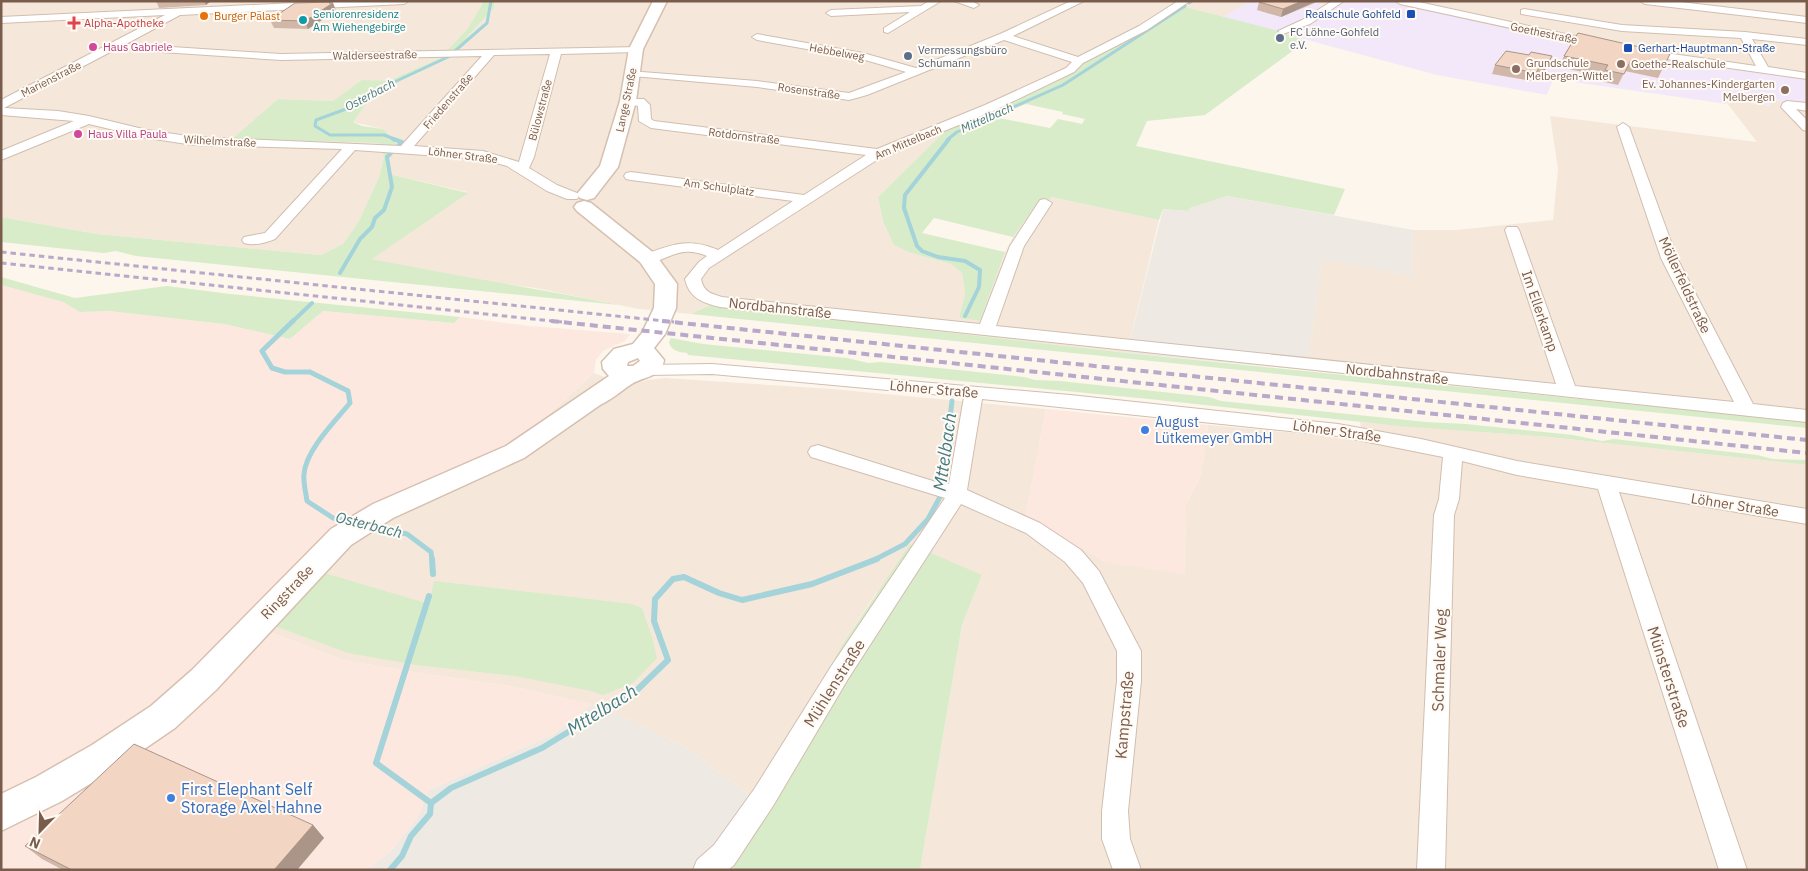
<svg xmlns="http://www.w3.org/2000/svg" width="1808" height="871" font-family="'IBM Plex Sans',sans-serif">
  <style>
    .residential { fill: #f5e8da }
    .commercial { fill: #fde8e0 }
    .industrial { fill: #efe9e4 }
    .education { fill: #f3e8fa }
    .green { fill: #d8ecc9; fill-rule: evenodd }
    .lines { fill: none; stroke-linecap: round; stroke-linejoin: round }
    .stream-far3 { stroke: #a5d3da; stroke-width: 3 }
    .stream-far2 { stroke: #a5d3da; stroke-width: 4 }
    .stream-far1 { stroke: #a5d3da; stroke-width: 5 }
    .stream { stroke: #a5d3da; stroke-width: 6 }
    .street-casing { stroke: #d1beb0; stroke-width: 2 }
    .secondary-casing { stroke: #d6c0b0; stroke-width: 3 }
    .street { fill: #fff; fill-rule: evenodd }
    .secondary { fill: #fff; fill-rule: evenodd }
    .rail-far1 { stroke: #b9a8c9; stroke-width: 3; stroke-dasharray: 5.5 4; stroke-linecap: butt }
    .rail { stroke: #b9a8c9; stroke-width: 4; stroke-dasharray: 8 5; stroke-linecap: butt }
    .wall { fill: #d1b7a8 }
    .shaded-wall { fill: #aa9588 }
    .building { fill: #f3d5c3; stroke: #aa9588 }
    .transit-dot { fill: #1a4fb4; stroke: #fffaf3; stroke-width: 2 }
    .food-dot { fill: #e8710a; stroke: #fffaf3; stroke-width: 2 }
    .culture-dot { fill: #0f9aa8; stroke: #fffaf3; stroke-width: 2 }
    .health-dot { fill: #e0444e; stroke: #fffaf3; stroke-width: 2 }
    .service-dot { fill: #5c6f8a; stroke: #fffaf3; stroke-width: 2 }
    .hotel-dot { fill: #d1479c; stroke: #fffaf3; stroke-width: 2 }
    .education-dot { fill: #8d6e63; stroke: #fffaf3; stroke-width: 2 }
    .shop-dot { fill: #3f7fe0; stroke: #fffaf3; stroke-width: 2 }
    .labels { text-anchor: middle; stroke-width: 4; stroke-linejoin: round; paint-order: stroke }
    .far-culture-label { font-size: 11px; fill: #0d838f; stroke: #fffaf3; text-anchor: start }
    .far-transit-label { font-size: 11px; fill: #164399; stroke: #fffaf3; text-anchor: end }
    .far-food-label { font-size: 11px; fill: #c56008; stroke: #fffaf3; text-anchor: start }
    .far-health-label { font-size: 11px; fill: #be3a42; stroke: #fffaf3; text-anchor: start }
    .far-service-label { font-size: 11px; fill: #4e5e75; stroke: #fffaf3; text-anchor: start }
    .far-street-label { font-size: 11px; fill: #7a5c4d; stroke: #fffaf3 }
    .far-hotel-label { font-size: 11px; fill: #b23c85; stroke: #fffaf3; text-anchor: start }
    .far-education-label { font-size: 11px; fill: #785e54; stroke: #fffaf3; text-anchor: start }
    .far-water-label { font-size: 12px; font-style: italic; fill: #437c86; stroke: #fffaf3 }
    .street-label { font-size: 14px; fill: #7a5c4d; stroke: #fffaf3 }
    .shop-label { font-size: 14px; fill: #366cbe; stroke: #fffaf3; text-anchor: start }
    .water-label { font-size: 15px; font-style: italic; fill: #437c86; stroke: #fffaf3 }
    .near-street-label { font-size: 16px; fill: #7a5c4d; stroke: #fffaf3 }
    .near-shop-label { font-size: 16px; fill: #366cbe; stroke: #fffaf3; text-anchor: start }
    .near-water-label { font-size: 18px; font-style: italic; fill: #437c86; stroke: #fffaf3 }
  </style>
  <rect width="100%" height="100%" fill="#fdf6ec"/>
  <path class="residential" d="M1 1H484L468 28 440 58 388 81H362L333 101 278 99 233 139 378 143 384 157 379 177 359 221 343 244 321 255 97 234 1 217Z
    M495 1H1341L1279 31 1178 5 1074 71 943 133 878 197 883 221 911 253 951 264 962 273 965 293 959 318 980 321 1005 252 1013 237 1039 199 1051 197 1159 220 1127 353 710 305 691 314 639 309 535 288 457 277 371 259 467 192 389 174V151L396 142 383 129 353 122 367 103 395 84 449 58 459 47 468 41 467 37 494 8Z
    M1393 1H1807V422L1307 370 1322 258 1412 276 1413 230H1456L1553 220 1558 169 1550 116 1757 142 1724 99 1770 106 1756 73 1599 46Z
    M594 373 628 386 647 380 665 378 832 389 1046 409 1026 515 1185 574 1186 504 1201 475 1208 425 1317 435 1363 442 1360 422 1549 437 1807 465V870H920L962 625 982 575 876 593 842 645 759 795 750 796 687 748 604 707 510 686 419 673 343 660 246 623 322 543 525 436Z"/>
  <path class="commercial" d="M1 285 63 302 80 312 109 311 224 324 290 339 323 311 454 323 460 317 530 326 630 334 625 341 603 351 596 360 594 373 525 436 497 451 388 498 246 623 343 660 419 673 510 686 592 704 554 734 429 790 418 817 390 852 367 870H1Z
    M1046 409 1208 425 1201 475 1186 504 1185 574 1104 562 1026 515Z"/>
  <path class="industrial" d="M1227 196 1413 230 1412 276 1322 259 1307 370 1127 353 1163 209 1188 211 1190 208Z
    M592 704 604 707 687 748 750 796 731 860 734 870H367L390 852 418 817 429 790 554 734Z"/>
  <path class="education" d="M1251 1H1308L1331 7 1341 1H1393L1599 46 1695 64 1807 79V105L1769 100 1771 106 1725 99 1727 104 1553 79 1547 95 1437 75 1222 17Z"/>
  <path class="green" d="M484 1H495L494 8 467 37 468 41 459 47 449 58 395 84 367 103 353 122 362 126 383 129 397 142 389 151V174L468 193 372 259C454 276 537 288 619 305L136 256 116 251 104 253 1 242V217L97 234 321 255 343 244 359 221 379 177 384 157 378 143 232 139 278 99 333 101 362 80 388 81 440 58 468 28Z
    M1178 5 1279 31 1306 41 1205 115 1147 121 1136 146 1345 189 1334 215 1227 196 1190 208 1188 211 1163 209 1159 220 1051 197 1049 201 1040 199 1013 237 934 218 922 233 1005 252 980 321 959 318 965 293 962 273 951 264 911 253 894 245 883 221 878 197 943 133 1074 71 1083 63ZM1026 104 1063 112 1062 114 1085 119 1082 124 1058 119 1050 128 994 117Z
    M1 277 75 298 167 286 230 294 460 317 454 323 323 311 290 339 224 324 109 311 80 312 63 302 1 285Z
    M710 305 1127 353 1807 422V428L691 314Z
    M671 338 703 344 847 358 868 363 881 362 1024 377 1035 380 1060 381 1209 397 1221 401 1426 422 1466 424 1573 435 1602 441 1614 439 1757 455 1773 459 1807 460V465L1549 437 1399 426 1149 399 688 355 687 353C679 352 671 351 669 342Z
    M910 544 982 575 962 625 920 870H734L731 860 759 795 842 645Z
    M321 572 429 604 434 581 632 604 642 608 652 637 657 658 633 683 603 695 591 691 515 676 416 665 348 653 272 625Z"/>
  <g class="lines">
    <path class="stream-far3" d="M1189 3 1192 1
      M397 140 384 135H330L315 126 316 120 357 105 377 90 448 57 487 23 491 1
      M947 140 957 132 1063 85 1185 6"/>
    <path class="stream-far2" d="M949 139 905 195 904 208 917 246 922 251 938 257 965 261 980 270 979 287 965 316
      M340 273 360 239 372 227 375 218 384 210 392 187 387 157 402 142 393 139
      M292 322 312 303"/>
    <path class="stream-far1" d="M293 321 262 351 272 368 285 372H310L348 391 350 403C335 421 306 450 304 474 303 482 306 493 307 501L333 518 351 522
      M372 526 407 534 431 552 432 560
      M874 560 905 544 928 519 941 495 952 401"/>
    <path class="stream" d="M432 559 433 574
      M429 596 376 763 431 803
      M390 870 402 856 411 836 430 814 431 803 451 788 542 748 637 690 668 660 654 621 655 599 673 579 684 577 719 593 742 600 812 584 877 559"/>
    <g class="street-casing">
      <path id="street" d="M337 1H409L404 4 180 15 126 44 281 54 640 47 641 49 636 52 561 54 534 157 529 168 557 185 577 193 579 196 577 199H567L547 191 507 166 482 159 355 150 275 239C265 243 254 246 244 243L242 240 244 237 265 233 342 149 194 145 147 138 89 124 1 160V151L74 121 1 115V100L165 15 1 23V17ZM116 49 281 60 482 56 401 146 194 137 147 130 89 116 58 111 4 108ZM550 54 519 162 483 151 414 146 494 55Z
        M929 1H941L888 33 884 32V28L910 12 831 16 826 13 831 10 921 6Z
        M954 1H971L979 5 974 8Z
        M1071 1H1084L1013 36 1078 57 1139 26 1178 1H1190L1147 30 1083 63 1074 72 993 111 883 156 709 268 701 279C703 291 711 294 722 297L980 324 1010 246 1040 200 1045 199 1052 203 1024 246 996 326 1556 384 1505 230 1507 227H1517L1519 230 1575 386 1734 402 1661 258 1617 127 1623 123 1629 127 1677 258 1753 404 1807 410V422L720 307C703 303 689 298 685 279L699 262 707 256C675 242 664 267 643 261L640 258 643 255C671 245 688 237 718 250L793 201 631 180 626 179 624 176 626 173 631 172 804 195 866 155 651 128 639 121 638 106 624 103 622 101 624 99H644L650 105 651 119 654 121 877 149 985 105 1066 68 1072 62 1004 40 867 95 849 100 757 87 633 76 627 73 629 71 757 81 849 93 906 72 862 59 757 40 752 37 757 34 863 53 916 68 1000 34Z
        M1332 1H1344L1310 24 1283 34 1278 31 1302 20Z
        M1395 1H1414L1598 41 1603 44 1598 47 1400 4Z
        M1640 1H1672L1807 17V23L1645 4Z
        M1524 9 1622 25 1745 32 1807 39V45L1752 39 1768 67 1807 73V79L1645 56 1640 53 1645 50 1756 66 1741 38 1622 31 1521 14V10Z
        M1787 101 1807 103V111L1796 109 1807 120V131L1803 130 1781 107 1783 103Z
        M712 364 1070 395 1338 424 1421 439 1517 461 1807 509V524L1619 492 1747 870H1719L1598 489 1517 475 1462 461 1459 499 1454 515 1445 870H1417L1434 515 1439 499 1443 457 1338 436 982 399 967 490 1040 523 1081 550 1099 571 1141 651V681L1128 811 1130 839 1141 870H1113L1102 839V811L1117 681V651L1083 583 1065 562 1026 533 961 504 848 679 773 806 734 865 728 870H693L697 860 714 845 755 788 832 665 945 498 811 457 808 452 811 447 818 445 936 482 949 484 964 397 712 374 646 375 640 374 637 370 640 366 646 365Z"/>
    </g>
    <g class="secondary-casing">
      <path id="secondary" d="M653 1H667L643 49 636 101 618 167 594 198 587 200 580 198 577 194 600 166 620 101 629 49Z
        M584 201 591 203 655 254 677 284 676 308 665 334 654 348 664 360C661 378 643 376 630 385 620 392 612 399 600 405L524 458 393 518 351 545 216 690 175 728 118 767 62 801 1 831V794L36 777 92 745 151 706 192 670 331 529 373 504 506 446 609 376 603 369 602 362 614 349 633 344 642 333 654 308 655 284 640 262 577 211 574 207 577 203ZM638 358 640 361 633 366H627L628 362Z"/>
    </g>
    <use href="#street" class="street"/>
    <use href="#secondary" class="secondary"/>
    <path class="rail-far1" d="M1 252 674 322
      M1 263 562 322"/>
    <path class="rail" d="M551 321 1807 453
      M662 321 1807 440"/>
  </g>
  <path class="wall" d="M156 1H211L206 5 159 8Z
    M331 2 332 3H333L336 11 308 29 274 28 270 20Z
    M1259 2H1317L1281 17 1257 10Z
    M1578 33 1664 66 1658 78 1625 71 1618 85 1600 81 1602 76 1559 67 1564 56Z
    M1552 56 1549 64 1540 78 1535 77 1532 81 1492 74 1495 65Z
    M313 825 324 838 297 870H63L42 859 25 846Z"/>
  <path class="shaded-wall" d="M204 1H211L206 5Z
    M1302 1H1317L1281 17 1283 9Z
    M331 2 332 3H333L336 11 308 29 305 21Z
    M1552 56 1549 64 1540 78 1544 69Z
    M313 825 324 838 297 870H274Z"/>
  <path class="building" d="M1262 1H1302L1283 9 1259 2Z
    M331 2 329 3H333L305 21 270 20 295 3Z
    M1578 33 1670 54 1664 66 1631 60 1624 74 1605 70 1608 65 1564 56Z
    M1506 51 1529 55 1531 52 1552 56 1544 69 1539 68 1536 73 1495 65Z
    M134 744 313 825 274 870H72L25 846Z"/>
  <g class="transit-dot">
    <rect x="1406" y="9" width="10" height="10" rx="2.5"/>
    <rect x="1623" y="43" width="10" height="10" rx="2.5"/>
  </g>
  <circle class="food-dot" cx="204" cy="16" r="5"/>
  <circle class="culture-dot" cx="303" cy="20" r="5"/>
  <path class="health-dot" d="M71.5 15.5h5v5h5v5h-5v5h-5v-5h-5v-5h5z"/>
  <g class="service-dot">
    <circle cx="1280" cy="38" r="5"/>
    <circle cx="908" cy="56" r="5"/>
  </g>
  <g class="hotel-dot">
    <circle cx="93" cy="47" r="5"/>
    <circle cx="78" cy="134" r="5"/>
  </g>
  <g class="education-dot">
    <circle cx="1621" cy="64" r="5"/>
    <circle cx="1516" cy="69" r="5"/>
    <circle cx="1785" cy="90" r="5"/>
  </g>
  <g class="shop-dot">
    <circle cx="1145" cy="430" r="5"/>
    <circle cx="171" cy="798" r="5"/>
  </g>
  <g class="labels">
    <g class="far-culture-label">
      <text x="313" y="18">Seniorenresidenz<tspan x="313" dy="13">Am Wiehengebirge</tspan></text>
    </g>
    <g class="far-transit-label">
      <text x="1401" y="18">Realschule Gohfeld</text>
      <text x="1638" y="52" text-anchor="start">Gerhart-Hauptmann-Straße</text>
    </g>
    <g class="far-food-label">
      <text x="214" y="20">Burger Palast</text>
    </g>
    <g class="far-health-label">
      <text x="84" y="27">Alpha-Apotheke</text>
    </g>
    <g class="far-service-label">
      <text x="1290" y="36">FC Löhne-Gohfeld<tspan x="1290" dy="13">e.V.</tspan></text>
      <text x="918" y="54">Vermessungsbüro<tspan x="918" dy="13">Schumann</tspan></text>
    </g>
    <g class="far-street-label">
      <text transform="translate(1544 33) rotate(12)" y="4">Goethestraße</text>
      <text transform="translate(837 52) rotate(10)" y="4">Hebbelweg</text>
      <text transform="translate(375 55) rotate(-1)" y="4">Walderseestraße</text>
      <text transform="translate(51 79) rotate(-27)" y="4">Marienstraße</text>
      <text transform="translate(809 91) rotate(8)" y="4">Rosenstraße</text>
      <text transform="translate(626 100) rotate(-78)" y="4">Lange Straße</text>
      <text transform="translate(448 101) rotate(-49)" y="4">Friedenstraße</text>
      <text transform="translate(540 110) rotate(-75)" y="4">Bülowstraße</text>
      <text transform="translate(744 136) rotate(7)" y="4">Rotdornstraße</text>
      <text transform="translate(220 141) rotate(3)" y="4">Wilhelmstraße</text>
      <text transform="translate(908 142) rotate(-23)" y="4">Am Mittelbach</text>
      <text transform="translate(463 155) rotate(7)" y="4">Löhner Straße</text>
      <text transform="translate(719 187) rotate(8)" y="4">Am Schulplatz</text>
    </g>
    <g class="far-hotel-label">
      <text x="103" y="51">Haus Gabriele</text>
      <text x="88" y="138">Haus Villa Paula</text>
    </g>
    <g class="far-education-label">
      <text x="1526" y="67">Grundschule<tspan x="1526" dy="13">Melbergen-Wittel</tspan></text>
      <text x="1631" y="68">Goethe-Realschule</text>
      <text x="1775" y="88" text-anchor="end">Ev. Johannes-Kindergarten<tspan x="1775" dy="13">Melbergen</tspan></text>
    </g>
    <g class="far-water-label">
      <text transform="translate(370 95) rotate(-28)" y="4">Osterbach</text>
      <text transform="translate(987 118) rotate(-24)" y="4">Mittelbach</text>
    </g>
    <g class="street-label">
      <text transform="translate(1685 285) rotate(65)" y="5">Möllerfeldstraße</text>
      <text transform="translate(780 308) rotate(6)" y="5">Nordbahnstraße</text>
      <text transform="translate(1540 311) rotate(71)" y="5">Im Ellerkamp</text>
      <text transform="translate(1397 374) rotate(6)" y="5">Nordbahnstraße</text>
      <text transform="translate(934 389) rotate(5)" y="5">Löhner Straße</text>
      <text transform="translate(1337 431) rotate(8)" y="5">Löhner Straße</text>
      <text transform="translate(1735 505) rotate(9)" y="5">Löhner Straße</text>
      <text transform="translate(287 592) rotate(-46)" y="5">Ringstraße</text>
    </g>
    <g class="shop-label">
      <text x="1155" y="427">August<tspan x="1155" dy="16">Lütkemeyer GmbH</tspan></text>
    </g>
    <g class="water-label">
      <text transform="translate(369 525) rotate(14)" y="5">Osterbach</text>
    </g>
    <g class="near-street-label">
      <text transform="translate(1439 660) rotate(-88)" y="6">Schmaler Weg</text>
      <text transform="translate(1669 677) rotate(72)" y="6">Münsterstraße</text>
      <text transform="translate(834 683) rotate(-58)" y="6">Mühlenstraße</text>
      <text transform="translate(1124 715) rotate(-85)" y="6">Kampstraße</text>
    </g>
    <g class="near-shop-label">
      <text x="181" y="795">First Elephant Self<tspan x="181" dy="18">Storage Axel Hahne</tspan></text>
    </g>
    <g class="near-water-label">
      <text transform="translate(945 452) rotate(-82)" y="6">Mttelbach</text>
      <text transform="translate(602 710) rotate(-32)" y="6">Mttelbach</text>
    </g>
  </g>
  <rect width="1808" height="871" fill="none" stroke="#7a5c4d" stroke-width="5"/>
  <g transform="translate(40 831) rotate(203)" stroke="#fffaf3" stroke-width="4" paint-order="stroke">
  <path d="M0-4L9 19L0 12L-9 19Z" fill="#7a5c4d"/>
  <text y="-8" font-size="14" font-weight="bold" text-anchor="middle" fill="#7a5c4d">N</text>
  </g>
</svg>
